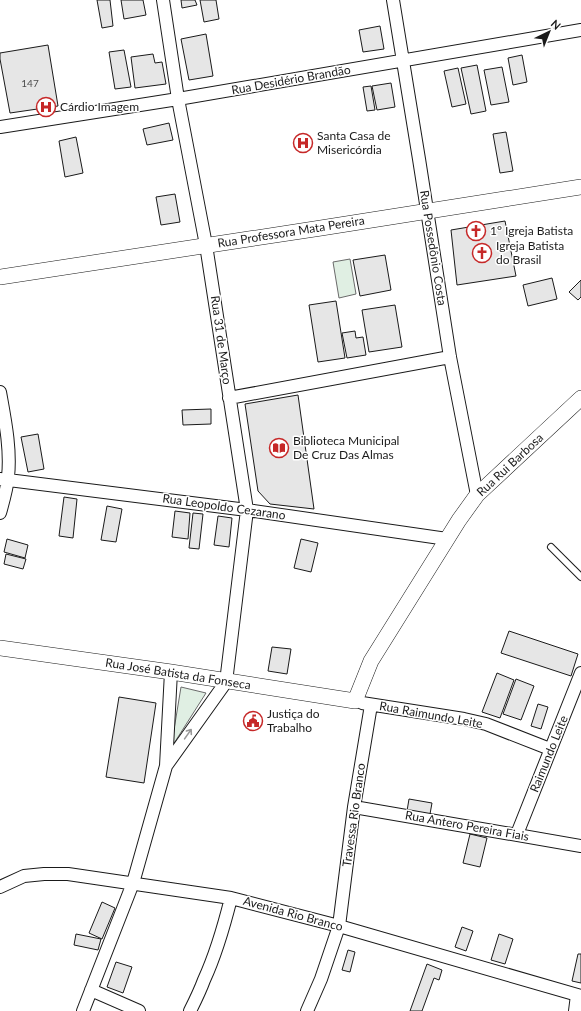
<svg xmlns="http://www.w3.org/2000/svg" width="581" height="1011" font-family="Lato,sans-serif">
  <style>
    .green { fill: #e0efe3; stroke: #6a6a6a }
    .building { fill: #e6e6e6; stroke: #1a1a1a }
    .lines { fill: none; stroke-linecap: round; stroke-linejoin: round }
    .service-casing { stroke: #1a1a1a; stroke-width: 8 }
    .minor-casing { stroke: #1a1a1a; stroke-width: 14 }
    .tertiary-casing { stroke: #1a1a1a; stroke-width: 16 }
    .service { stroke: #fff; stroke-width: 6 }
    .minor { stroke: #fff; stroke-width: 12 }
    .tertiary { stroke: #fff; stroke-width: 15 }
    .oneway { stroke: #989898 }
    .labels { text-anchor: middle; stroke-width: 3; stroke-linejoin: round; paint-order: stroke }
    .number-label { font-size: 10px; fill: #4d4d4d }
    .street-label { font-size: 12px; fill: #1a1a1a; stroke: #fff }
    .poi-label { font-size: 12px; fill: #1a1a1a; stroke: #fff; text-anchor: start }
  </style>
  <rect width="100%" height="100%" fill="#fff"/>
  <path class="green" d="M350 259 356 294 339 298 333 262Z
    M181 687 206 693 171 748Z"/>
  <path class="building" d="M97 0H110L113 26 102 28Z
    M121 0H143L146 15 124 19Z
    M181 0H195L197 5 182 8Z
    M200 0H216L219 19 204 22Z
    M380 26 384 49 363 52 359 30Z
    M206 34 213 76 189 80 181 39Z
    M48 45 58 106 10 113 0 59V53Z
    M124 50 131 87 115 89 109 52Z
    M153 54 155 63 162 62 166 84 135 88 131 57Z
    M522 55 527 82 513 85 508 58Z
    M477 65 486 111 471 114 461 68Z
    M502 67 509 102 491 105 484 70Z
    M458 68 466 104 452 107 444 71Z
    M391 83 395 107 377 110 372 86Z
    M371 86 375 110 367 111 363 87Z
    M169 123 173 140 147 145 143 129Z
    M506 132 513 171 500 173 493 134Z
    M76 137 83 173 65 177 59 141Z
    M175 194 180 222 161 225 156 197Z
    M505 221 516 276 457 285 451 230Z
    M385 255 391 290 360 296 353 260Z
    M552 278 557 299 528 306 523 285Z
    M581 280V297L578 300 569 292Z
    M336 301 345 358 318 362 309 305Z
    M395 305 402 347 369 352 362 310Z
    M355 331 356 338 363 337 366 355 347 358 342 333Z
    M298 395 314 509 270 504 258 491 245 404Z
    M211 409V424L183 425 182 410Z
    M38 434 44 469 28 472 21 437Z
    M64 497 77 499 73 538 59 536Z
    M107 506 122 509 116 542 101 540Z
    M175 511 190 513 188 539 172 537Z
    M193 513 203 514 199 549 189 548Z
    M218 516 232 518 229 547 214 545Z
    M7 539 28 545 25 558 4 552Z
    M301 539 318 543 311 572 294 568Z
    M6 554 26 559 23 569 4 564Z
    M509 631 578 654 571 676 501 653Z
    M272 647 291 649 287 674 268 671Z
    M497 673 514 680 500 718 482 712Z
    M516 679 534 686 521 720 503 714Z
    M119 697 156 703 144 783 106 777Z
    M538 704 548 707 541 729 531 726Z
    M409 799 432 803 430 814 407 811Z
    M470 834 487 838 480 867 463 863Z
    M102 902 115 908 102 939 89 933Z
    M462 927 473 931 466 951 455 947Z
    M76 934 101 939 98 950 74 945Z
    M499 934 513 939 505 964 491 960Z
    M348 950 355 952 350 972 342 970Z
    M578 954H581V983L572 981Z
    M116 962 132 967 123 993 107 987Z
    M427 964 442 970 439 980 434 978 422 1011H410Z"/>
  <g class="lines">
    <g class="service-casing">
      <path id="service" d="M551 547 581 577"/>
    </g>
    <g class="minor-casing">
      <path id="minor" d="M163 0 178 99 206 245 247 510 226 682 166 766
        M393 0 419 159 450 357 477 495
        M0 127 178 99 581 30
        M0 392C5 420 11 449 8 477 7 489 3 502 0 513
        M229 398 450 357
        M0 479 247 510 447 539
        M362 703 464 719 486 724 550 749
        M354 807 581 846
        M517 834 581 673
        M0 887 24 876 44 874H68L231 898 339 926 581 996
        M91 990 139 1011
        M83 1011 133 883 166 766 171 672
        M190 1011C195 1001 200 991 204 980 216 954 224 926 231 898
        M307 1011 321 979 339 926 354 807 371 705
        M575 1011 577 995"/>
    </g>
    <g class="tertiary-casing">
      <path id="tertiary" d="M0 277 321 228 581 187
        M0 648 171 672 355 701 371 661 459 520 477 495 581 398"/>
    </g>
    <use href="#service" class="service"/>
    <use href="#minor" class="minor"/>
    <use href="#tertiary" class="tertiary"/>
  </g>
  <defs><path id="oneway-shaft" d="M-6 0H5M1.5-3L5.5 0L1.5 3" fill="none" stroke-width="1.6" stroke-linecap="round" stroke-linejoin="round"/></defs>
  <use class="oneway" href="#oneway-shaft" transform="translate(188 734) rotate(-55)"/>
  <defs>
    <g id="hospital-ring" transform="scale(1)"><circle r="9.5" fill="#fff" stroke="#c62828" stroke-width="1.5"/><path d="M-5-5h3v3.5h4V-5h3V5h-3V1.5h-4V5h-3Z" fill="#c62828"/></g>
    <g id="church-ring" transform="scale(1)"><circle r="9.5" fill="#fff" stroke="#c62828" stroke-width="1.5"/><path d="M-1.2-6h2.4v3.5h3.3v2.4h-3.3V6h-2.4V-.1h-3.3v-2.4h3.3Z" fill="#c62828"/></g>
    <g id="library-ring" transform="scale(1)"><circle r="9.5" fill="#fff" stroke="#c62828" stroke-width="1.5"/><path d="M-6-4Q-3-5.5-.7-3.5V5Q-3 3-6 4ZM6-4Q3-5.5 .7-3.5V5Q3 3 6 4Z" fill="#c62828"/></g>
    <g id="civic-ring" transform="scale(1)"><circle r="9.5" fill="#fff" stroke="#c62828" stroke-width="1.5"/><path d="M-.6-6.5H3V-4.5H.6V-3L4-1V1h2V6H-6V1h2V-1L-.6-3ZM-1.2 2.5V6h2.4V2.5Z" fill="#c62828"/></g>
  </defs>
  <g fill-rule="evenodd">
    <use href="#hospital-ring" x="46" y="107"/>
    <use href="#hospital-ring" x="303" y="143"/>
    <use href="#church-ring" x="476" y="231"/>
    <use href="#church-ring" x="482" y="253"/>
    <use href="#library-ring" x="279" y="448"/>
    <use href="#civic-ring" x="253" y="721"/>
  </g>
  <g class="labels">
    <g class="number-label">
      <text x="30" y="87">147</text>
    </g>
    <g class="street-label">
      <text transform="translate(291 80) rotate(-10)" y="4">Rua Desidério Brandão</text>
      <text transform="translate(291 232) rotate(-9)" y="4">Rua Professora Mata Pereira</text>
      <text transform="translate(433 248) rotate(81)" y="4">Rua Possedônio Costa</text>
      <text transform="translate(221 340) rotate(82)" y="4">Rua 31 de Março</text>
      <text transform="translate(510 465) rotate(-43)" y="4">Rua Rui Barbosa</text>
      <text transform="translate(224 507) rotate(8)" y="4">Rua Leopoldo Cezarano</text>
      <text transform="translate(178 674) rotate(9)" y="4">Rua José Batista da Fonseca</text>
      <text transform="translate(431 715) rotate(10)" y="4">Rua Raimundo Leite</text>
      <text transform="translate(549 754) rotate(-68)" y="4">Raimundo Leite</text>
      <text transform="translate(354 815) rotate(-82)" y="4">Travessa Rio Branco</text>
      <text transform="translate(467 826) rotate(10)" y="4">Rua Antero Pereira Fiais</text>
      <text transform="translate(293 914) rotate(15)" y="4">Avenida Rio Branco</text>
    </g>
    <g class="poi-label">
      <text x="60" y="111">Cárdio Imagem</text>
      <text x="317" y="140">Santa Casa de<tspan x="317" dy="14">Misericórdia</tspan></text>
      <text x="490" y="235">1° Igreja Batista</text>
      <text x="496" y="250">Igreja Batista<tspan x="496" dy="14">do Brasil</tspan></text>
      <text x="293" y="445">Biblioteca Municipal<tspan x="293" dy="14">De Cruz Das Almas</tspan></text>
      <text x="267" y="718">Justiça do<tspan x="267" dy="14">Trabalho</tspan></text>
    </g>
  </g>
  <g transform="translate(549 32) rotate(43)" stroke="#ffffff" stroke-width="3" paint-order="stroke">
  <path d="M0-3L7 15L0 10L-7 15Z" fill="#1a1a1a"/>
  <text y="-6" font-size="11" font-weight="bold" text-anchor="middle" fill="#1a1a1a">N</text>
  </g>
</svg>
